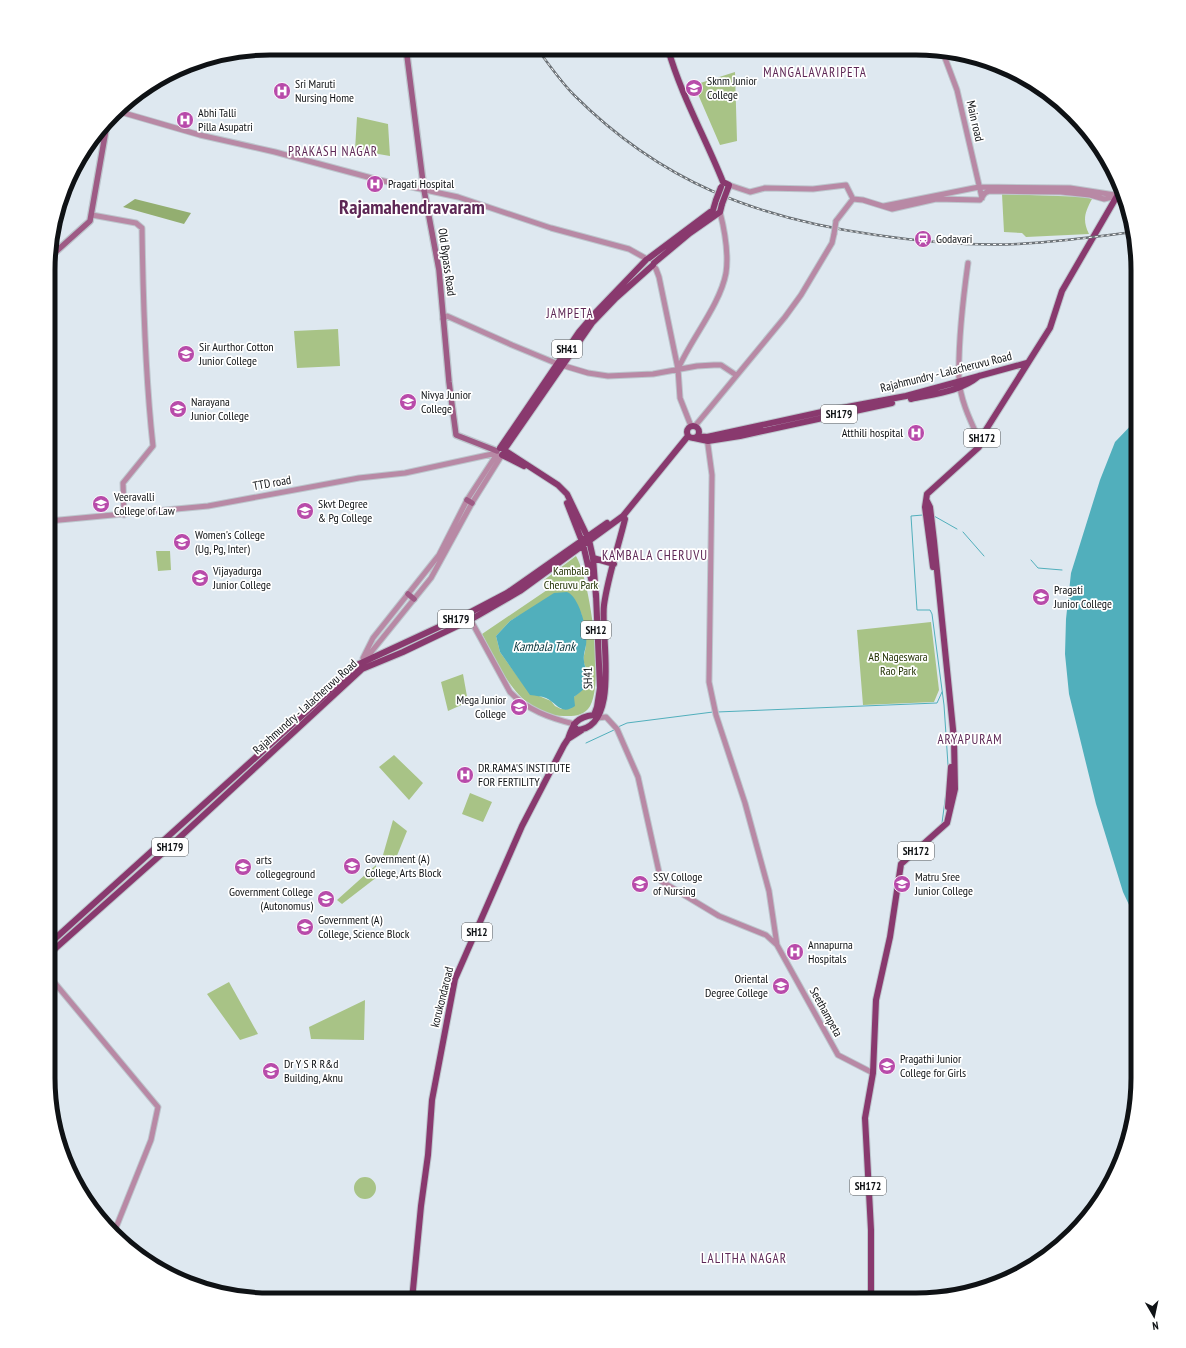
<svg xmlns="http://www.w3.org/2000/svg" width="1186" height="1348" font-family="'PT Sans Narrow',sans-serif">
  <style>
    .green { fill: #a8c386; fill-rule: evenodd }
    .forest { fill: #93ae70 }
    .water { fill: #51afbc }
    .lines { fill: none; stroke-linecap: round; stroke-linejoin: round }
    .stream { stroke: #51afbc; stroke-width: 1 }
    .tertiary-casing { stroke: #bdc6cd; stroke-width: 7 }
    .secondary-casing { stroke: #bdc6cd; stroke-width: 8 }
    .primary-casing { stroke: #bdc6cd; stroke-width: 8 }
    .tertiary { stroke: #b889a5; stroke-width: 5 }
    .secondary { stroke: #9e5b85; stroke-width: 5.5 }
    .primary { stroke: #89396e; stroke-width: 6 }
    .rail-casing { stroke: #6c7277; stroke-width: 2.5 }
    .rail { stroke: #fff; stroke-width: 1; stroke-dasharray: 3; stroke-linecap: butt }
    .tertiary-bridge-casing { stroke: #bdc6cd; stroke-width: 7; stroke-linecap: butt }
    .primary-bridge-casing { stroke: #bdc6cd; stroke-width: 8; stroke-linecap: butt }
    .tertiary-bridge { stroke: #b889a5; stroke-width: 5 }
    .primary-bridge { stroke: #89396e; stroke-width: 6 }
    .labels { text-anchor: middle; stroke-width: 3.5; stroke-linejoin: round; paint-order: stroke }
    .shield { fill: #fff; stroke: #57595b; stroke-width: 1 }
    .shield-label { font-size: 11px; font-weight: bold; fill: #0f1215 }
    .poi-label { font-size: 12px; fill: #0f1215; stroke: #fff; text-anchor: start }
    .street-label { font-size: 12px; fill: #0f1215; stroke: #fff }
    .park-label { font-size: 12px; fill: #253506; stroke: #fff }
    .neighbourhood-label { font-size: 13px; letter-spacing: 1px; fill: #5d2755; stroke: #fff }
    .water-label { font-size: 13px; font-style: italic; fill: #05343a; stroke: #fff }
    .town-label { font-size: 20px; font-weight: bold; fill: #5d2755; stroke: #fff }
    .rim { fill: none; stroke: #0f1215; stroke-width: 5 }
  </style>
  <rect width="100%" height="100%" fill="#dee8f0"/>
  <path class="green" d="M735 72 737 141 720 145 694 85Z
    M357 117 388 124 390 156 355 150Z
    M1002 194 1086 197 1092 199C1085 212 1082 220 1089 234L1026 237 1022 233 1004 232Z
    M338 329 340 366 297 368 294 331Z
    M156 551H170L171 570 158 571Z
    M576 556C590 579 606 689 588 709 582 716 573 716 565 716 520 717 499 667 482 634L550 588 544 580ZM581 613C583 623 585 633 586 642 586 656 579 658 589 673L583 689 574 697 572 708 561 709 555 706 551 701 539 696 523 684 500 652 496 636 510 621 520 615Z
    M931 622 939 690 934 702 863 705 857 630Z
    M463 674 468 702 448 711 441 682Z
    M394 755 423 783 409 800 379 767Z
    M470 793 492 802 483 822 462 814Z
    M393 820 407 831 394 863 383 855Z
    M376 865 377 877 342 904 337 900Z
    M229 982 258 1034 240 1040 207 994Z
    M365 1000 364 1040 311 1039 309 1027Z
    M354 1188a11 11 0 1 1 22 0a11 11 0 1 1-22 0Z"/>
  <path class="forest" d="M135 199 191 213 184 224 123 207Z"/>
  <path class="water" d="M1138 418V924L1123 892 1096 804 1069 694 1065 654 1066 619 1071 573 1100 480 1115 442Z
    M567 592C580 597 588 632 586 645 585 651 583 655 584 661 584 668 591 674 589 681 588 687 579 693 574 697L575 706C561 716 557 703 546 698 541 696 536 696 530 695L500 652 496 636 510 621 554 593Z"/>
  <g class="lines">
    <path class="stream" d="M923 515 911 516 917 610H930L932 614 944 705 948 765
      M934 516 957 529
      M963 532 984 556
      M1031 560 1038 568 1062 570
      M717 712 937 703 942 692
      M618 727 627 723 713 712
      M586 743 614 730
      M942 823 946 793
      M901 858 916 846"/>
    <g class="tertiary-casing">
      <path id="tertiary" d="M942 50 957 90 982 198
        M117 111 200 135 275 152 379 180 458 197 551 228 629 249 647 259
        M729 185 750 192 765 188 813 189 846 185 853 199
        M884 206 979 187 1070 188 1115 195
        M92 215 136 223 142 228C143 301 145 374 153 446L123 483 124 515
        M836 221 853 199 863 200 892 209 936 199 980 200 985 193 989 191 1061 192 1090 195 1104 199 1117 196
        M968 263C963 299 958 343 959 379 960 398 969 418 977 435L982 436
        M653 265 656 269 659 277 678 369 680 398 691 426
        M443 319 447 316 512 345 558 364 588 373 608 376 653 374 697 366 714 365H721L736 375
        M678 369C691 339 720 305 726 273 729 253 725 232 720 212
        M695 426 785 317 801 295 832 243 834 234
        M707 438 712 475 709 682 716 715 745 803 769 891 777 945
        M49 521 208 506 359 478 405 473 497 453
        M469 617 510 692C527 710 550 718 574 724
        M369 663 368 657 372 651 431 578 472 503 502 455
        M365 664 363 658 373 638 439 555 467 500 497 454
        M597 718 606 717 617 729 638 777 661 881 719 916 766 935 777 945 838 1055 873 1073
        M49 976 158 1107 151 1140 113 1235"/>
    </g>
    <g class="secondary-casing">
      <path id="secondary" d="M406 48 424 190 439 270 449 382 456 435 497 451
        M50 257 90 221 107 124
        M467 500 472 503
        M408 594 414 599"/>
    </g>
    <g class="primary-casing">
      <path id="primary" d="M668 49C681 95 705 137 723 182L729 185 728 188
        M649 258 713 210 716 200
        M654 263 690 233 720 212 722 204
        M911 399C934 394 960 392 979 376
        M687 432a6 6 0 1 1 12 0a6 6 0 1 1-12 0Z
        M699 436 707 437 831 410 906 396 1027 363
        M694 438 708 441 740 436 892 403
        M500 448 579 332 597 311 646 260
        M502 455 524 466
        M567 503 583 544 592 583
        M593 558 614 564
        M933 567 925 507 927 494 979 447 982 436 1050 328 1062 291 1117 196 1123 192
        M596 597 593 558 589 540 567 494 558 485 504 450 592 323 616 298 653 265
        M594 715 597 707 600 688 596 594
        M574 724 576 730C622 729 600 634 604 605 608 576 618 548 625 519L623 516
        M568 739C573 724 576 717 594 715L596 717
        M948 807 951 767
        M49 944 359 664 467 614 507 593 607 523
        M49 954 166 850 362 669 403 652 470 620 520 591 623 516 688 436
        M412 1300 421 1206 428 1155 432 1100 455 979 522 826 564 745 568 739 582 730
        M871 1300V1230L865 1118 873 1073 876 1000 890 937 901 864 947 823 955 789 954 739 934 541 930 507 927 501"/>
    </g>
    <use href="#tertiary" class="tertiary"/>
    <use href="#secondary" class="secondary"/>
    <use href="#primary" class="primary"/>
    <g class="rail-casing">
      <path id="rail" d="M537 49C549 64 560 81 574 95 661 182 756 218 876 235 923 242 971 246 1018 244 1056 242 1095 237 1133 232"/>
    </g>
    <use href="#rail" class="rail"/>
    <g class="tertiary-bridge-casing">
      <path id="tertiary-bridge" d="M834 234 836 221"/>
    </g>
    <g class="primary-bridge-casing">
      <path id="primary-bridge" d="M716 200 721 187
        M722 204 728 188"/>
    </g>
    <use href="#tertiary-bridge" class="tertiary-bridge"/>
    <use href="#primary-bridge" class="primary-bridge"/>
  </g>
  <defs>
    <g id="university-disc" transform="scale(0.9)"><circle r="9.5" fill="#b84baa" stroke="#fff"/><path d="M0-5L7-2L0 1L-7-2ZM-4 1L0 2.5L4 1V4Q0 6-4 4Z" fill="#fff"/></g>
    <g id="hospital-disc" transform="scale(0.9)"><circle r="9.5" fill="#b84baa" stroke="#fff"/><path d="M-5-5h3v3.5h4V-5h3V5h-3V1.5h-4V5h-3Z" fill="#fff"/></g>
    <g id="station-disc" transform="scale(0.9)"><circle r="9.5" fill="#b84baa" stroke="#fff"/><path d="M-3-6H3Q5-6 5-4V2Q5 4 3 4L4.5 6H3L1.5 4h-3L-3 6H-4.5L-3 4Q-5 4-5 2V-4Q-5-6-3-6ZM-3.5-4v3h7v-3ZM-3.5 1v1.5H-2V1ZM2 1v1.5H3.5V1Z" fill="#fff"/></g>
  </defs>
  <g fill-rule="evenodd">
    <use href="#university-disc" x="694" y="88"/>
    <use href="#hospital-disc" x="282" y="91"/>
    <use href="#hospital-disc" x="185" y="120"/>
    <use href="#hospital-disc" x="375" y="184"/>
    <use href="#station-disc" x="923" y="239"/>
    <use href="#university-disc" x="186" y="354"/>
    <use href="#university-disc" x="408" y="402"/>
    <use href="#university-disc" x="178" y="409"/>
    <use href="#hospital-disc" x="916" y="433"/>
    <use href="#university-disc" x="101" y="504"/>
    <use href="#university-disc" x="305" y="511"/>
    <use href="#university-disc" x="182" y="542"/>
    <use href="#university-disc" x="200" y="578"/>
    <use href="#university-disc" x="1041" y="597"/>
    <use href="#university-disc" x="519" y="707"/>
    <use href="#hospital-disc" x="465" y="775"/>
    <use href="#university-disc" x="352" y="866"/>
    <use href="#university-disc" x="243" y="867"/>
    <use href="#university-disc" x="640" y="884"/>
    <use href="#university-disc" x="902" y="884"/>
    <use href="#university-disc" x="326" y="899"/>
    <use href="#university-disc" x="305" y="927"/>
    <use href="#hospital-disc" x="795" y="952"/>
    <use href="#university-disc" x="781" y="986"/>
    <use href="#university-disc" x="887" y="1066"/>
    <use href="#university-disc" x="271" y="1071"/>
  </g>
  <g class="labels">
    <g class="shield">
      <rect x="552" y="340" width="30" height="18" rx="3"/>
      <rect x="821" y="405" width="36" height="18" rx="3"/>
      <rect x="964" y="429" width="36" height="18" rx="3"/>
      <rect x="438" y="610" width="36" height="18" rx="3"/>
      <rect x="581" y="621" width="30" height="18" rx="3"/>
      <rect x="152" y="838" width="36" height="18" rx="3"/>
      <rect x="898" y="842" width="36" height="18" rx="3"/>
      <rect x="462" y="923" width="30" height="18" rx="3"/>
      <rect x="850" y="1177" width="36" height="18" rx="3"/>
    </g>
    <g class="shield-label">
      <text x="567" y="353">SH41</text>
      <text x="839" y="418">SH179</text>
      <text x="982" y="442">SH172</text>
      <text x="456" y="623">SH179</text>
      <text x="596" y="634">SH12</text>
      <text x="170" y="851">SH179</text>
      <text x="916" y="855">SH172</text>
      <text x="477" y="936">SH12</text>
      <text x="868" y="1190">SH172</text>
    </g>
    <g class="poi-label">
      <text x="707" y="85">Sknm Junior<tspan x="707" dy="14">College</tspan></text>
      <text x="295" y="88">Sri Maruti<tspan x="295" dy="14">Nursing Home</tspan></text>
      <text x="198" y="117">Abhi Talli<tspan x="198" dy="14">Pilla Asupatri</tspan></text>
      <text x="388" y="188">Pragati Hospital</text>
      <text x="936" y="243">Godavari</text>
      <text x="199" y="351">Sir Aurthor Cotton<tspan x="199" dy="14">Junior College</tspan></text>
      <text x="421" y="399">Nivya Junior<tspan x="421" dy="14">College</tspan></text>
      <text x="191" y="406">Narayana<tspan x="191" dy="14">Junior College</tspan></text>
      <text x="903" y="437" text-anchor="end">Atthili hospital</text>
      <text x="114" y="501">Veeravalli<tspan x="114" dy="14">College of Law</tspan></text>
      <text x="318" y="508">Skvt Degree<tspan x="318" dy="14">&amp; Pg College</tspan></text>
      <text x="195" y="539">Women's College<tspan x="195" dy="14">(Ug, Pg, Inter)</tspan></text>
      <text x="213" y="575">Vijayadurga<tspan x="213" dy="14">Junior College</tspan></text>
      <text x="1054" y="594">Pragati<tspan x="1054" dy="14">Junior College</tspan></text>
      <text x="506" y="704" text-anchor="end">Mega Junior<tspan x="506" dy="14">College</tspan></text>
      <text x="478" y="772">DR.RAMA'S INSTITUTE<tspan x="478" dy="14">FOR FERTILITY</tspan></text>
      <text x="365" y="863">Government (A)<tspan x="365" dy="14">College, Arts Block</tspan></text>
      <text x="256" y="864">arts<tspan x="256" dy="14">collegeground</tspan></text>
      <text x="653" y="881">SSV Colloge<tspan x="653" dy="14">of Nursing</tspan></text>
      <text x="915" y="881">Matru Sree<tspan x="915" dy="14">Junior College</tspan></text>
      <text x="313" y="896" text-anchor="end">Government College<tspan x="313" dy="14">(Autonomus)</tspan></text>
      <text x="318" y="924">Government (A)<tspan x="318" dy="14">College, Science Block</tspan></text>
      <text x="808" y="949">Annapurna<tspan x="808" dy="14">Hospitals</tspan></text>
      <text x="768" y="983" text-anchor="end">Oriental<tspan x="768" dy="14">Degree College</tspan></text>
      <text x="900" y="1063">Pragathi Junior<tspan x="900" dy="14">College for Girls</tspan></text>
      <text x="284" y="1068">Dr Y S R R&amp;d<tspan x="284" dy="14">Building, Aknu</tspan></text>
    </g>
    <g class="street-label">
      <text transform="translate(975 121) rotate(77)" y="4">Main road</text>
      <text transform="translate(447 262) rotate(82)" y="4">Old Bypass Road</text>
      <text transform="translate(946 372) rotate(-14)" y="4">Rajahmundry - Lalacheruvu Road</text>
      <text transform="translate(272 483) rotate(-10)" y="4">TTD road</text>
      <text transform="translate(588 678) rotate(-91)" y="4">SH41</text>
      <text transform="translate(305 707) rotate(-42)" y="4">Rajahmundry - Lalacheruvu Road</text>
      <text transform="translate(442 997) rotate(-76)" y="4">korukondaroad</text>
      <text transform="translate(826 1012) rotate(61)" y="4">Seethampeta</text>
    </g>
    <g class="park-label">
      <text x="571" y="575">Kambala<tspan x="571" dy="14">Cheruvu Park</tspan></text>
      <text x="898" y="661">AB Nageswara<tspan x="898" dy="14">Rao Park</tspan></text>
    </g>
    <g class="neighbourhood-label">
      <text x="815" y="77">MANGALAVARIPETA</text>
      <text x="333" y="156">PRAKASH NAGAR</text>
      <text x="570" y="318">JAMPETA</text>
      <text x="655" y="560">KAMBALA CHERUVU</text>
      <text x="970" y="744">ARYAPURAM</text>
      <text x="744" y="1263">LALITHA NAGAR</text>
    </g>
    <g class="water-label">
      <text x="544" y="651">Kambala Tank</text>
    </g>
    <g class="town-label">
      <text x="412" y="214">Rajamahendravaram</text>
    </g>
  </g>
  <path d="M0 0H1186V1348H0ZM270 55H916A215 215 0 0 1 1131 270V1078A215 215 0 0 1 916 1293H270A215 215 0 0 1 55 1078V270A215 215 0 0 1 270 55Z" fill="#fff" fill-rule="evenodd"/>
  <path class="rim" d="M270 55H916A215 215 0 0 1 1131 270V1078A215 215 0 0 1 916 1293H270A215 215 0 0 1 55 1078V270A215 215 0 0 1 270 55Z"/>
  <g transform="translate(1154 1316) rotate(171)" stroke="#ffffff" stroke-width="3" paint-order="stroke">
  <path d="M0-3L7 15L0 10L-7 15Z" fill="#0f1215"/>
  <text y="-6" font-size="11" font-weight="bold" text-anchor="middle" fill="#0f1215">N</text>
  </g>
</svg>
